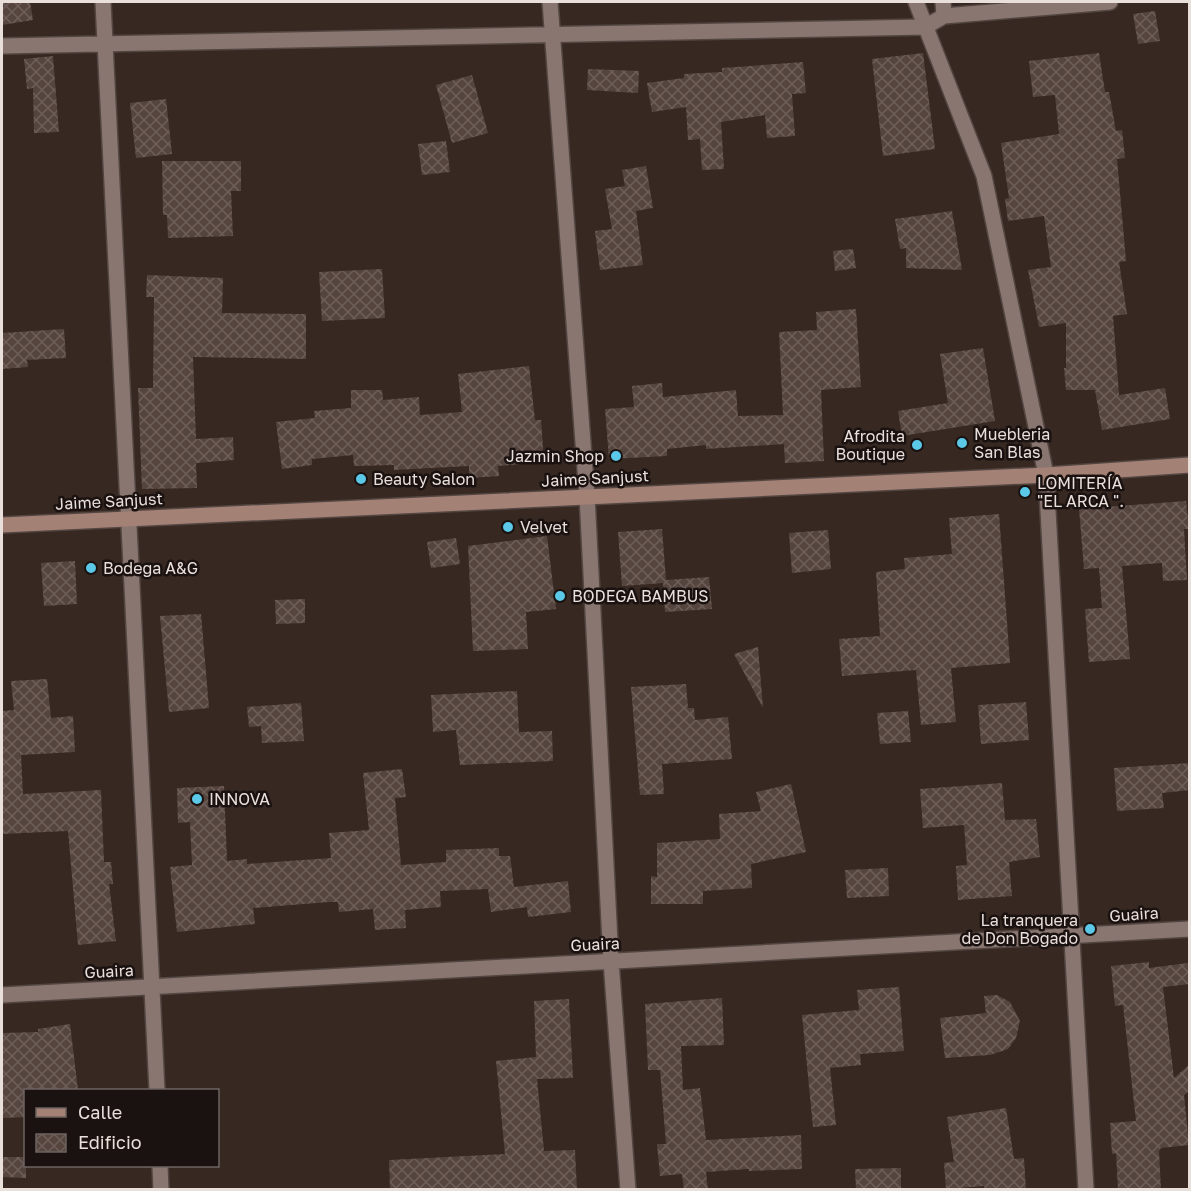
<svg xmlns="http://www.w3.org/2000/svg" width="1191" height="1191" font-family="'Golos Text',sans-serif">
  <style>
    .building { fill: url(#building-cross-hatch) }
    .lines { fill: none; stroke-linecap: round; stroke-linejoin: round }
    .minor-casing { stroke: #534642; stroke-width: 18 }
    .secondary-casing { stroke: #534642; stroke-width: 18 }
    .minor { stroke: #897670; stroke-width: 15 }
    .secondary { stroke: #a48175; stroke-width: 15 }
    .poi-dot { fill: #5bc8e7; stroke: #1a1210; stroke-width: 2 }
    .labels { text-anchor: middle; stroke-width: 5; stroke-linejoin: round; paint-order: stroke }
    .poi-label { font-size: 16px; fill: #e9dfdb; stroke: #1a1210; text-anchor: start }
    .street-label { font-size: 16px; fill: #e9dfdb; stroke: #1a1210 }
  </style>
  <defs>
    <pattern id="building-cross-hatch" width="8" height="8" patternUnits="userSpaceOnUse" patternTransform="scale(1.5)"><rect width="8" height="8" fill="#56453f"/><path d="M0 0l8 8M0 8l8-8" fill="none" stroke="#6e5f5a"/></pattern>
  </defs>
  <rect width="100%" height="100%" fill="#372822"/>
  <path class="building" d="M2 2H30L33 20 2 25Z
    M1155 11 1160 41 1138 44 1133 14Z
    M923 53 935 149 883 156 872 59Z
    M1099 53 1105 92H1109L1116 131 1122 130 1125 158 1117 159 1126 261 1119 262 1127 314 1113 316 1119 395 1165 388 1170 419 1102 430 1095 390H1066L1064 368H1066V323L1039 327 1028 270 1051 267 1044 216 1008 221 1005 199 1009 198 1001 143 1059 134 1055 95 1033 97 1029 61Z
    M53 56 59 132 34 133 33 88 27 89 24 59Z
    M803 62 806 93 792 94 795 136 767 138 765 115 721 122 724 169 702 170 700 139 688 140 686 107 652 112 647 83 684 78V74L722 72V68Z
    M588 69 639 71 638 93 587 90Z
    M472 75 488 133 452 143 436 85Z
    M166 99 172 154 136 158 130 103Z
    M446 141 450 172 422 175 418 144Z
    M162 161H241V191H231L233 236 168 238 167 215H163Z
    M646 166 653 208 636 211 643 265 600 270 595 231 612 229 605 189 625 186 622 170Z
    M952 211 962 270 906 268V248L900 249 895 219Z
    M853 249 856 268 835 271 833 251Z
    M382 269 385 318 322 321 319 272Z
    M147 275 223 278 222 313 306 314V359L193 357 196 439 233 437 234 460 196 463 197 488 142 489 138 388H153L154 297H146Z
    M856 309 861 387 821 390 824 461 785 463 784 444 706 449V445L667 449V456L609 459 605 409 634 407 632 386 662 383 663 397 736 390 738 416 783 415 779 332 817 330 816 312Z
    M64 329 66 358 27 360 28 367 2 369V333Z
    M983 348 995 421 902 436 898 411 948 403 940 354Z
    M529 366 535 420H541L544 462 498 466 499 476 469 478V466L394 470V465L354 466 353 455 312 459V465L282 469 276 422 315 418 314 411 351 408V390H382L383 400 419 397 420 415 462 412 458 374Z
    M1186 501 1189 529H1184L1187 580 1163 581 1162 563 1122 566 1130 659 1089 662 1085 609 1102 608 1099 568 1084 569 1079 509Z
    M999 514 1010 663 951 668 956 722 921 725 916 670 842 676 839 639 880 636 876 572 905 569 904 558 952 554 949 518Z
    M662 529 666 580 709 577 712 609 665 612 663 583 622 586 618 532Z
    M828 530 831 569 792 573 789 533Z
    M547 536 556 609 526 612 528 649 473 651 468 546Z
    M456 538 460 564 431 568 427 542Z
    M75 561 77 604 44 606 41 563Z
    M305 599V623L276 624 275 600Z
    M201 614 209 708 169 712 160 616Z
    M758 647 763 708 734 654Z
    M47 679 51 718 73 716 75 752 21 755 23 794 101 790 104 862H111L113 884H109L116 941 78 945 68 831 2 834V711L14 710 11 681Z
    M686 684 688 708H694L695 720 728 717 732 759 662 764 664 794 640 795 631 687Z
    M517 691 519 732 552 731 553 761 460 765 456 730 433 732 431 695Z
    M1026 702 1029 740 981 744 978 705Z
    M301 703 304 741 262 743 261 726 249 727 247 707Z
    M908 711 911 742 880 744 877 713Z
    M1190 763V790L1162 793 1164 808 1117 811 1114 768Z
    M402 769 406 797 395 798 401 865 446 862V850L499 848V856H510L514 887 568 881 571 912 528 917 527 907 491 912 488 889 440 891 441 907 405 910 406 928 375 930 373 909 339 912 338 902H329L253 908 255 924 177 932 170 867 192 865 190 822 178 823 177 788 224 786 227 861 247 859V864L331 858 329 833 369 830 363 773Z
    M1002 783 1005 820 1036 819 1040 857 1009 862 1012 896 958 900 956 866 967 865 964 825 923 828 920 789Z
    M791 784 806 852 751 864 752 888 703 891V904H651V876L657 877V843L720 839 719 814 761 811 756 792Z
    M888 868 889 896 847 898 845 870Z
    M1149 962V968L1188 963 1190 984 1163 987 1174 1078 1190 1064V1090L1184 1095 1189 1145 1161 1148 1159 1151 1161 1190H1118L1116 1153 1112 1154 1110 1123 1136 1121 1123 1005 1115 1006 1111 966Z
    M899 987 904 1051 860 1054 861 1065 830 1068 836 1125 813 1127 802 1015 859 1010 857 990Z
    M997 995 1010 1002 1020 1021 1016 1038 1008 1049 990 1055 945 1058 940 1018 986 1013 984 996Z
    M722 998 724 1045 681 1046 683 1090 700 1088 706 1140 801 1135 802 1169 749 1171V1169L706 1172 708 1190H684L682 1174 660 1176 657 1144H666L660 1070H648L645 1004Z
    M569 999 573 1078 537 1079 544 1151 575 1150 577 1190H390L389 1160 505 1154 496 1061 536 1057 534 1001Z
    M70 1024 78 1090H26V1117L2 1118V1033L38 1032V1029Z
    M1006 1108 1014 1159 1024 1158 1026 1190H985L984 1186 946 1189 944 1163 954 1162 947 1117Z
    M2 1157H26V1178L2 1177Z
    M901 1168V1190H856L855 1169Z"/>
  <g class="lines">
    <g class="minor-casing">
      <path id="minor" d="M103 2 157 1090
        M550 2 587 496 611 961 628 1190
        M916 2 984 176 1046 475 1086 1190
        M944 16 1110 2
        M2 46 925 27 944 16 943 2
        M2 995 1190 929
        M160 1166 161 1190"/>
    </g>
    <g class="secondary-casing">
      <path id="secondary" d="M2 525 1046 475 1190 465"/>
    </g>
    <use href="#minor" class="minor"/>
    <use href="#secondary" class="secondary"/>
  </g>
  <g class="poi-dot">
    <circle cx="962" cy="443" r="6"/>
    <circle cx="917" cy="445" r="6"/>
    <circle cx="616" cy="456" r="6"/>
    <circle cx="361" cy="479" r="6"/>
    <circle cx="1025" cy="492" r="6"/>
    <circle cx="508" cy="527" r="6"/>
    <circle cx="91" cy="568" r="6"/>
    <circle cx="560" cy="596" r="6"/>
    <circle cx="197" cy="799" r="6"/>
    <circle cx="1090" cy="929" r="6"/>
  </g>
  <g class="labels">
    <g class="poi-label">
      <text x="974" y="440">Muebleria<tspan x="974" dy="18">San Blas</tspan></text>
      <text x="905" y="442" text-anchor="end">Afrodita<tspan x="905" dy="18">Boutique</tspan></text>
      <text x="604" y="462" text-anchor="end">Jazmin Shop</text>
      <text x="373" y="485">Beauty Salon</text>
      <text x="1037" y="489">LOMITERÍA<tspan x="1037" dy="18">"EL ARCA ".</tspan></text>
      <text x="520" y="533">Velvet</text>
      <text x="103" y="574">Bodega A&amp;G</text>
      <text x="572" y="602">BODEGA BAMBUS</text>
      <text x="209" y="805">INNOVA</text>
      <text x="1078" y="926" text-anchor="end">La tranquera<tspan x="1078" dy="18">de Don Bogado</tspan></text>
    </g>
    <g class="street-label">
      <text transform="translate(595 478) rotate(-3)" y="6">Jaime Sanjust</text>
      <text transform="translate(109 501) rotate(-3)" y="6">Jaime Sanjust</text>
      <text transform="translate(1134 914) rotate(-4)" y="6">Guaira</text>
      <text transform="translate(595 944) rotate(-3)" y="6">Guaira</text>
      <text transform="translate(109 971) rotate(-3)" y="6">Guaira</text>
    </g>
  </g>
  <rect width="1191" height="1191" fill="none" stroke="#e9dfdb" stroke-width="6"/>
  <rect x="24" y="1089" width="195" height="78" fill="#1a1210" stroke="#6d6461" stroke-width="1.5"/>
  <rect x="36" y="1108" width="30" height="9" fill="#a48175" stroke="#6d6461" stroke-width="1.5"/>
  <text x="78" y="1119" font-size="18" fill="#e9dfdb">Calle</text>
  <rect x="36" y="1134" width="30" height="18" fill="url(#building-cross-hatch)" stroke="#6d6461" stroke-width="1.5"/>
  <text x="78" y="1149" font-size="18" fill="#e9dfdb">Edificio</text>
</svg>
